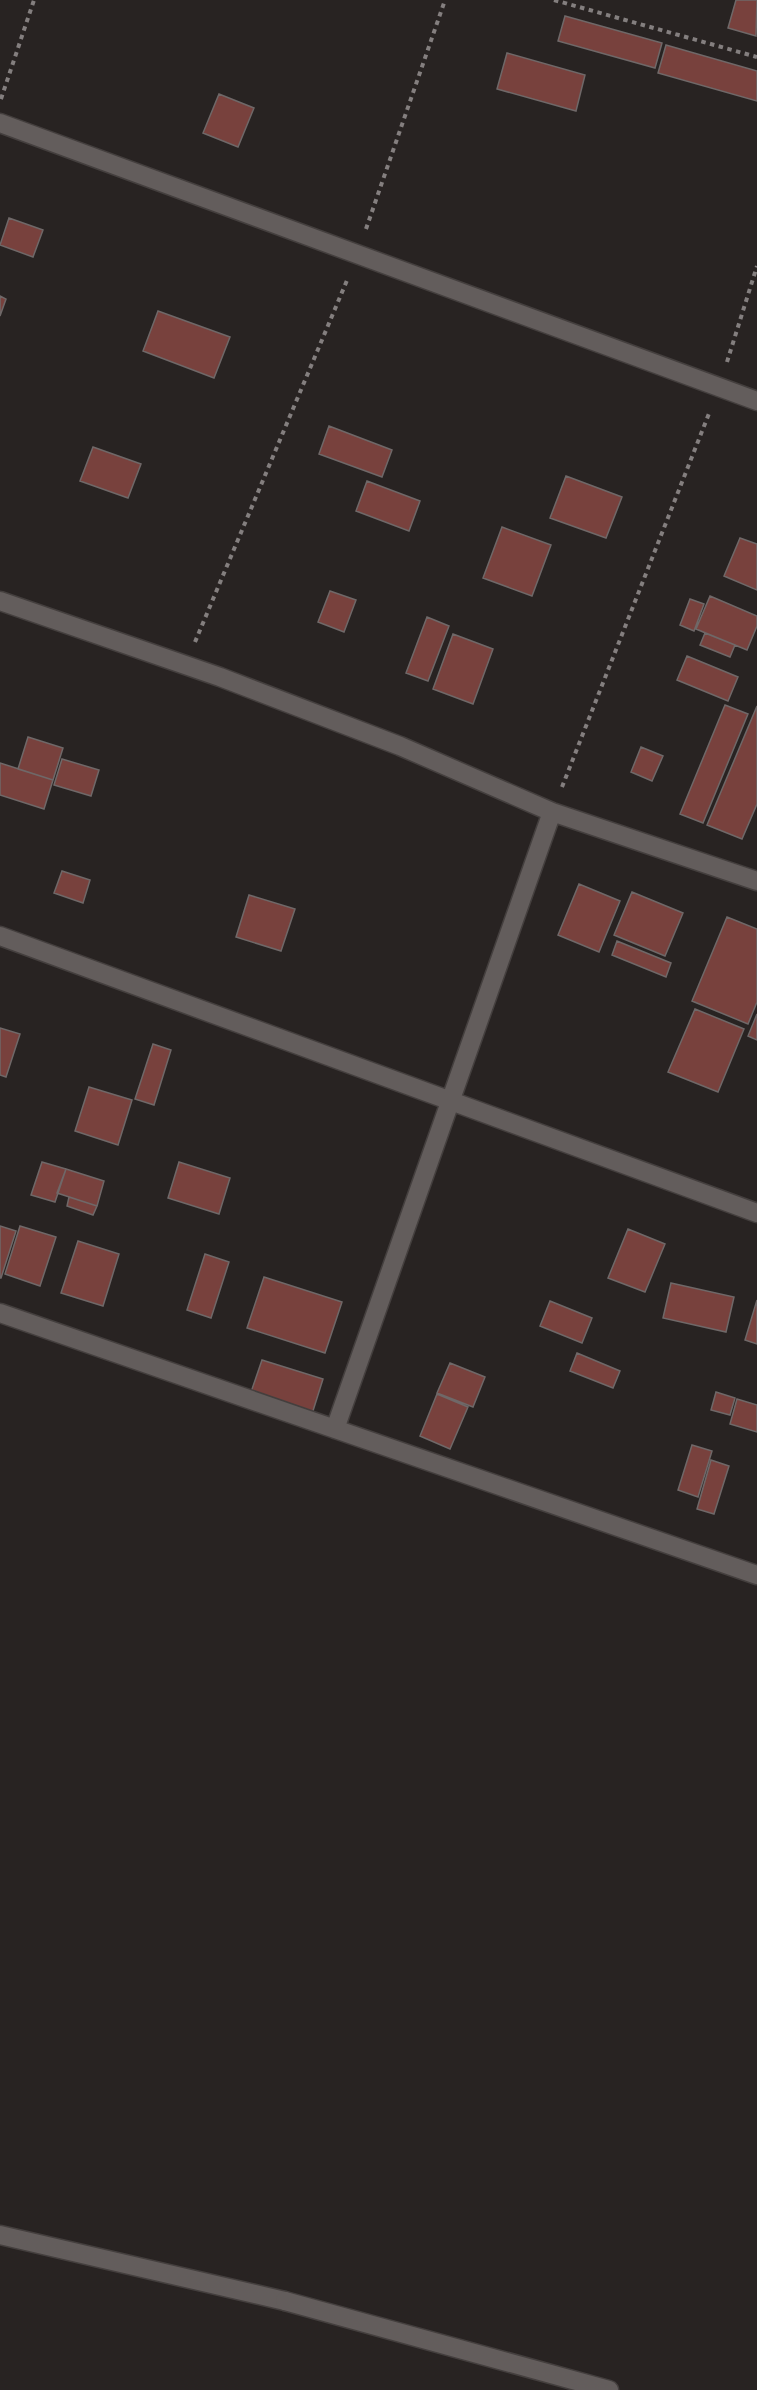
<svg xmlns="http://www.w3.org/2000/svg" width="757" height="2390" font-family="'PT Sans',sans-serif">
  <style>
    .building { fill: #78413d; stroke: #6f6868; stroke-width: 1.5 }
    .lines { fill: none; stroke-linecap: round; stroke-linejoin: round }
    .lane-casing { stroke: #443f3e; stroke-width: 21 }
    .street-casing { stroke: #443f3e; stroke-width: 21 }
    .path { stroke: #847f7f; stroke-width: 4; stroke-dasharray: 4.5 4.5; stroke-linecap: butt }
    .lane { stroke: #635d5c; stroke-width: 18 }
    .street { stroke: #635d5c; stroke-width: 18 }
  </style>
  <rect width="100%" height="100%" fill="#282322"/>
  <path class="building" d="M736 0H757L756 36 728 28Z
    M565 16 662 43 655 68 558 41Z
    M666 45 757 71V101L658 73Z
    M507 53 585 75 576 111 497 89Z
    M219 94 254 108 238 147 203 133Z
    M9 218 43 230 33 257 0 245Z
    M0 296 6 299 0 316Z
    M158 311 230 337 214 378 143 351Z
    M329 426 392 450 382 477 319 454Z
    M93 447 141 464 128 498 80 481Z
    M566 476 622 497 606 538 550 518Z
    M367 481 420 501 409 531 356 511Z
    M502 527 551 545 532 596 483 578Z
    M740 538 757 544V590L724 576Z
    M330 591 356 600 344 632 318 622Z
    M710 596 757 616V626L747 650 696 629Z
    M690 599 704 604 694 631 680 625Z
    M427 617 449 626 428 681 406 673Z
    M705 633 735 645 730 657 700 645Z
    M453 634 493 649 473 704 433 689Z
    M687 656 738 677 728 701 677 680Z
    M725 705 748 714 703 823 680 814Z
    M757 706V804L742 839 707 825Z
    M28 737 63 748 53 780 18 769Z
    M641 747 663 756 652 781 631 772Z
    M62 759 99 770 91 796 54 785Z
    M0 763 53 780 44 809 0 795Z
    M62 871 90 880 83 903 54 893Z
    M579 884 620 901 599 952 558 935Z
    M632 892 683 913 665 956 614 935Z
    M249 895 295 909 281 951 236 937Z
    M727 917 757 929V1002L748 1024 692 1001Z
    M617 941 671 963 666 977 612 955Z
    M695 1009 744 1029 718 1092 668 1072Z
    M757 1014V1040L748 1036Z
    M0 1028 20 1034 6 1077 0 1075Z
    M153 1044 171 1050 154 1105 135 1099Z
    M89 1087 132 1100 118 1145 75 1131Z
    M42 1162 66 1169 55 1202 31 1195Z
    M179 1162 230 1178 219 1214 168 1198Z
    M66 1169 104 1181 97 1206 57 1193Z
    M69 1197 97 1206 93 1215 67 1206Z
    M0 1226 16 1231 1 1278H0Z
    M20 1226 56 1237 40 1286 5 1274Z
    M628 1229 665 1244 645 1292 608 1278Z
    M78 1241 119 1254 103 1306 61 1293Z
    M205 1254 229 1262 211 1318 187 1310Z
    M264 1277 342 1302 325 1353 247 1328Z
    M671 1283 734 1297 726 1332 663 1318Z
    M757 1300V1344L745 1340Z
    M550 1301 592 1318 582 1343 540 1326Z
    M577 1353 620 1371 613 1388 570 1371Z
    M262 1360 323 1379 312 1414 250 1395Z
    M450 1363 485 1377 473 1407 437 1393Z
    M716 1392 735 1398 730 1415 711 1410Z
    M437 1394 468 1407 450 1449 420 1436Z
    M737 1399 757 1405V1432L730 1424Z
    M692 1445 712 1451 698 1497 678 1490Z
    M711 1460 729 1466 714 1514 697 1509Z"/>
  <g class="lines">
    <g class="lane-casing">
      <path id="lane" d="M0 2235 285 2301"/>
    </g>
    <g class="street-casing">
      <path id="street" d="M0 123 757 401
        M0 601 220 677 400 746 552 812 757 881
        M0 936 757 1213
        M0 1313 757 1575
        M335 1429 552 812
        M285 2301 609 2390"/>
    </g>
    <path class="path" d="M554 0 757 57
      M1 99 34 0
      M366 229 445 0
      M727 362 757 266
      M195 642 348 278
      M562 787 710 411"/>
    <use href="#lane" class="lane"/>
    <use href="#street" class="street"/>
  </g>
</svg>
